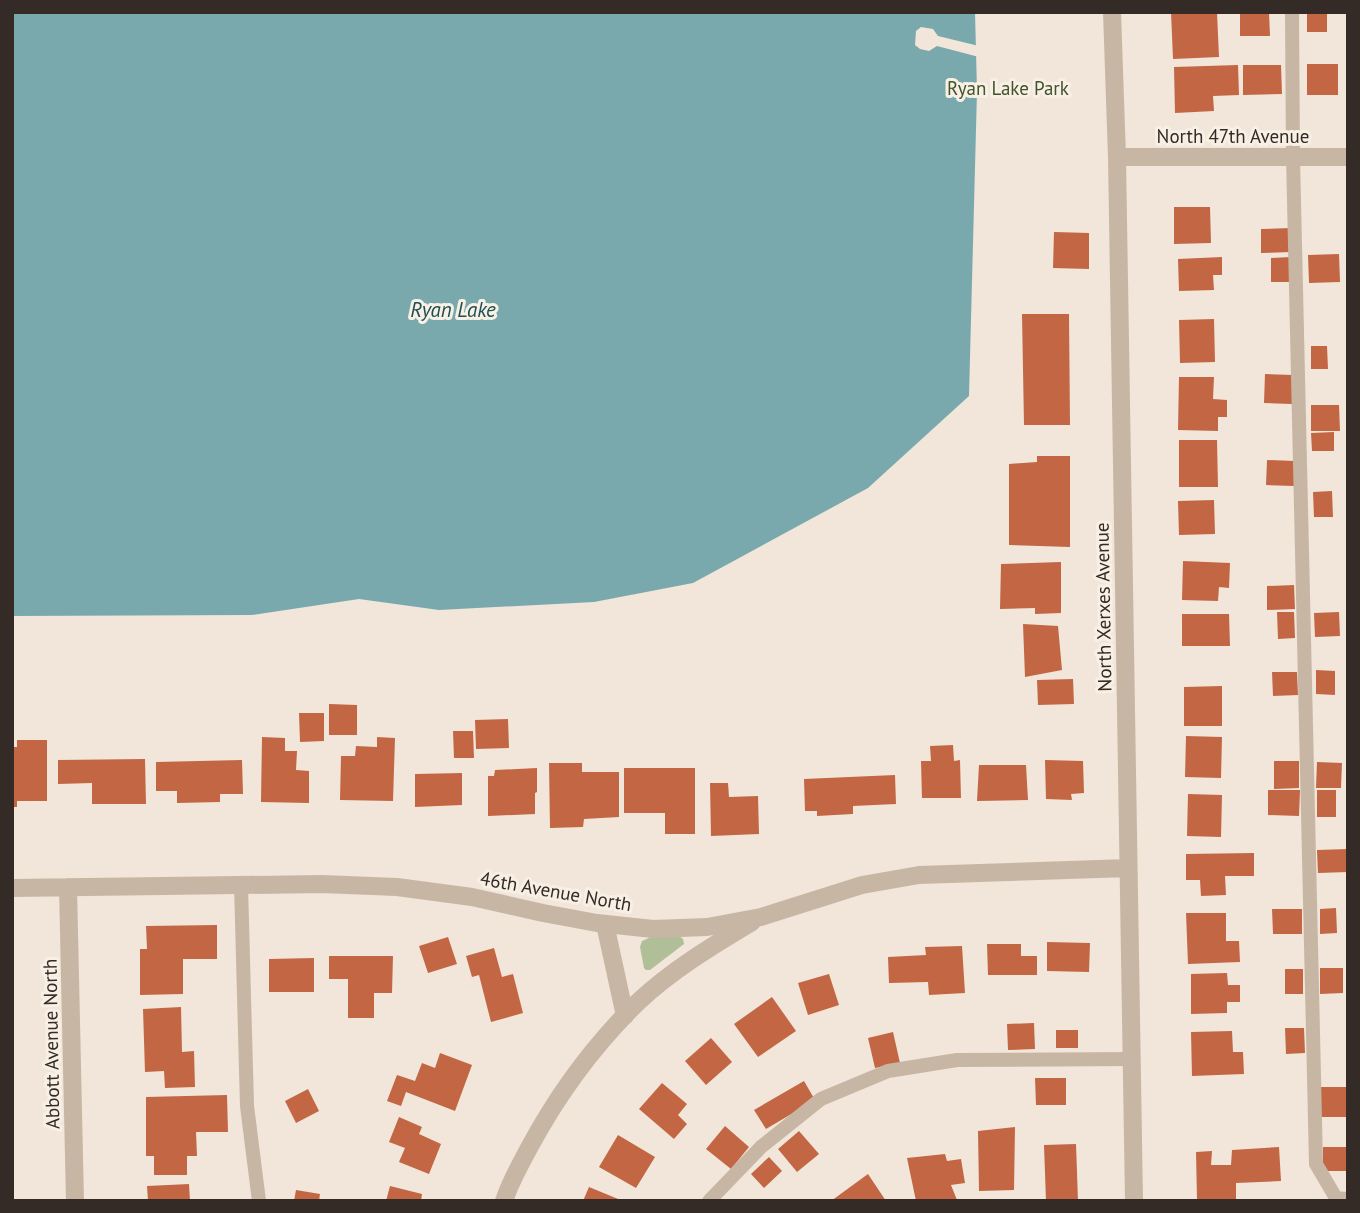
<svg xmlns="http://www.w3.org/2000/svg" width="1360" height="1213" font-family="'PT Sans',sans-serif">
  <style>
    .green { fill: #b1bf99 }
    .water { fill: #79a9ad }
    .pier { fill: #f1e6d9 }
    .building { fill: #c36644 }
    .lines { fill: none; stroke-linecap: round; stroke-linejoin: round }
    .lane { stroke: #c8b6a5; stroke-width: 14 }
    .street { stroke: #c8b6a5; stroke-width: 18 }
    .labels { text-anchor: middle; stroke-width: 6; stroke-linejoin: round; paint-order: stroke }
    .park-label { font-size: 19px; fill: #42522b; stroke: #f8f0e5 }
    .street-label { font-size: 19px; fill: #342b26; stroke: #f8f0e5 }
    .water-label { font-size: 21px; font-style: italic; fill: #1d4f54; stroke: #f8f0e5 }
  </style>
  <rect width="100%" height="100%" fill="#f1e6d9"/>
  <path class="green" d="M679 936 683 939 684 944 650 970H646L644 968 640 947 642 941 651 937Z"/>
  <path class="water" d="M12 12H975L977 91 969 396 868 488 693 583 594 602 439 610 359 599 252 615 12 616Z"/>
  <path class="pier" d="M921 27 933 29 938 36 979 46V57L937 46 929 51 920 49 915 45 916 31Z"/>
  <path class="building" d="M1171 12H1217L1219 57 1173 59Z
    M1240 12H1269L1270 36H1240Z
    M1307 12H1327V32H1307Z
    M1307 64H1338V95H1307Z
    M1238 65 1239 95 1213 96 1214 111 1175 113 1174 67Z
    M1243 65H1281L1282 94 1243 95Z
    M1174 207H1210L1211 243 1174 244Z
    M1291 228V252L1261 253V229Z
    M1054 232 1089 233V269L1053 268Z
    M1339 254 1340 282 1309 283 1308 255Z
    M1222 257V275H1213L1214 290 1179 291 1178 259Z
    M1291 257V282H1271V258Z
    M1022 314H1069L1070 425H1024Z
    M1214 319 1215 362 1180 363 1179 320Z
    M1311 346H1327L1328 369H1311Z
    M1265 374 1293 375 1292 404 1264 403Z
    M1179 377H1214L1213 399 1227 400V417H1218V431L1178 430Z
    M1311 405H1339L1340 431H1311Z
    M1334 432V451H1312L1311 433Z
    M1179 440H1217L1218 487H1179Z
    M1037 456H1070V547L1009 545V464L1037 462Z
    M1267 460 1295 461 1294 486 1266 485Z
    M1332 491 1333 517H1314L1313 492Z
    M1214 500 1215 534 1179 535 1178 501Z
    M1183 561 1230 563 1229 588 1219 587 1218 601 1182 600Z
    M1061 562V613L1035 614V608L1000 609 1001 564Z
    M1294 585 1295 609 1267 610V586Z
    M1277 612H1294L1295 638 1278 639Z
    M1339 612 1340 636 1315 637 1314 613Z
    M1182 614H1229L1230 646H1182Z
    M1023 624 1058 626 1062 670 1025 677Z
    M1316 670 1335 671V695L1316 694Z
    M1272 672H1297L1298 695 1273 696Z
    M1073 679 1074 704 1038 705 1037 680Z
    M1222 686V726H1184V687Z
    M329 704 357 705V735H329Z
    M299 713H324V741L300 742Z
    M508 719 509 748 476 749 475 720Z
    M453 731H473L474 758H454Z
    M1186 736 1222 737 1221 778 1185 777Z
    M262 737 285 738V751H297L296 770 309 771V803L261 802Z
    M377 737 395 738 393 801 340 800 341 756H355L356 746 377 747Z
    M17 740H47V801H17V807H12V747H17Z
    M953 745 954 761 960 760 961 798H922L921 761H931L930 746Z
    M145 759 146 804H92V783L58 784V760Z
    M242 760 243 794H220V802L177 803V791H156V762Z
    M1045 760 1083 761 1084 793 1071 794 1072 800 1046 799Z
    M1274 761H1299V788L1274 789Z
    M1317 762 1342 763 1341 788H1316Z
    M549 763H582V772H619V817L584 819 583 827 550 828Z
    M979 765H1026L1028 800 977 801Z
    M537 768V792L535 793V814L488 816V776H494L495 770Z
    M624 768H695V834H665V813H624Z
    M462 773V805L415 807V774Z
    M895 775 896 804 853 806V814L817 816V811H805L804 779Z
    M710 783H728L729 797 758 796 759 834 711 836Z
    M1268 790H1300L1299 816 1268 815Z
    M1317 790H1336V817H1317Z
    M1188 794 1222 795 1221 837 1187 836Z
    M1348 849V872L1318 873 1317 850Z
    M1254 853V876H1225L1226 895 1201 896 1200 880H1186V854Z
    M1336 908 1337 933 1320 934V909Z
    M1272 909H1302V934H1273Z
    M1186 913H1226V941H1239L1240 962 1188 964Z
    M217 925V959H183V994L140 995V949H147L146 926Z
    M448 937 457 964 428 973 419 946Z
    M1047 942 1090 943 1089 972 1047 971Z
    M987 944H1021V956H1037V975H988Z
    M962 946 965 993 929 995 928 982 889 983 888 957 926 955 925 947Z
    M494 948 502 977 513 974 523 1013 491 1022 479 975 472 977 466 956Z
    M329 956H393L392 993H374V1018H348V979H329Z
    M314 958V992H269V959Z
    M1320 968H1343V993L1320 994Z
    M1285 969H1303V994H1285Z
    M1227 973 1228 985H1240V1002H1227V1013L1191 1014V974Z
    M829 974 839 1005 808 1015 798 983Z
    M772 997 796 1031 758 1057 734 1024Z
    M181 1007 182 1052 194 1051 195 1087 165 1088 164 1071 145 1072 143 1009Z
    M1034 1023 1035 1049 1008 1050 1007 1024Z
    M1285 1028H1304L1305 1053 1286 1054Z
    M1056 1030H1078V1048H1056Z
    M1232 1031 1233 1052H1243L1244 1074 1192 1076 1191 1032Z
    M893 1032 900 1063 875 1068 868 1038Z
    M711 1038 732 1062 706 1085 685 1061Z
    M440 1053 472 1065 455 1111 406 1092 401 1106 387 1101 397 1075 415 1081 422 1063 435 1068Z
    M1035 1078H1066V1105H1036Z
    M804 1081 815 1100 766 1129 754 1110Z
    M662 1083 687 1104 678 1115 687 1124 674 1139 639 1109Z
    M1320 1087H1348V1117H1321Z
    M308 1089 319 1111 296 1123 285 1101Z
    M227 1095 228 1132H196L197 1156H187V1175H154V1156H146V1097Z
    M399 1117 422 1127 419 1134 441 1144 429 1174 399 1162 405 1148 389 1142Z
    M725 1126 749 1147 731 1169 706 1149Z
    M1015 1127 1014 1190 979 1191 978 1131Z
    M799 1131 819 1154 797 1172 778 1149Z
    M618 1135 655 1157 636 1188 599 1167Z
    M1076 1144 1078 1201H1046L1044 1145Z
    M1279 1147 1281 1181 1236 1183V1200H1197L1196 1152 1212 1151 1211 1165H1231L1232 1150Z
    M1323 1147H1346V1171H1323Z
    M945 1154 947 1161 961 1159 965 1183 951 1185 957 1200 916 1201 907 1158Z
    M769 1157 782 1171 764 1188 751 1174Z
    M868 1174 886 1201H831Z
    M189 1184 190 1201H148L147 1186Z
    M390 1186 422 1194 421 1201H386Z
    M589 1187 623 1201H583Z
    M296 1190 320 1194 319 1201H294Z"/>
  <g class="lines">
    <path class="lane" d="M1292 12 1293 157 1316 1164 1336 1198 1348 1199
      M241 885 247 1106 259 1201
      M709 1201 761 1147 821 1099 888 1071 957 1060 1131 1059"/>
    <path class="street" d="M1112 12 1117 157 1134 1201
      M1117 157H1348
      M68 887 75 1201
      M12 888 322 884 397 887 472 897 543 913 597 923 653 929 707 927 761 917 862 885 919 875 1128 868
      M605 924 625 1016
      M504 1201C510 1182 520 1165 529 1148 558 1094 594 1045 638 1002 672 970 712 946 752 922"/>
  </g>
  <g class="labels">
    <g class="park-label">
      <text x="1008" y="95">Ryan Lake Park</text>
    </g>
    <g class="street-label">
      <text x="1233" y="143">North 47th Avenue</text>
      <text transform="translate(1103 607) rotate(-91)" y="7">North Xerxes Avenue</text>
      <text transform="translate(556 891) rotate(10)" y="7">46th Avenue North</text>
      <text transform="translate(51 1044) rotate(-91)" y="7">Abbott Avenue North</text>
    </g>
    <g class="water-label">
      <text x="453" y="317">Ryan Lake</text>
    </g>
  </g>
  <rect width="1360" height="1213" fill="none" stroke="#342b26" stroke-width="28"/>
</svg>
